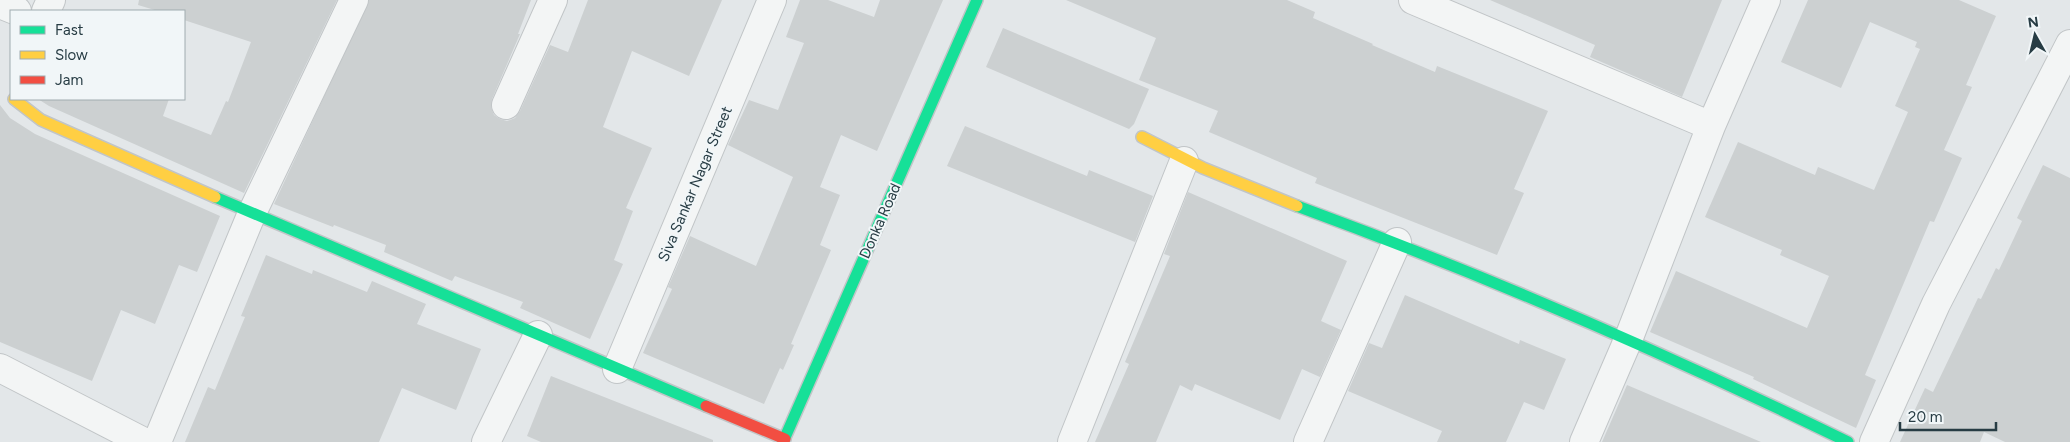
<svg xmlns="http://www.w3.org/2000/svg" width="2070" height="442" font-family="Figtree,sans-serif">
  <style>
    .building { fill: #ccd0d1 }
    .lines { fill: none; stroke-linecap: round; stroke-linejoin: round }
    .street-casing { stroke: #c1c5c7; stroke-width: 30 }
    .fast-casing { stroke: #c1c5c7; stroke-width: 14 }
    .slow-casing { stroke: #c1c5c7; stroke-width: 14 }
    .jam-casing { stroke: #c1c5c7; stroke-width: 14 }
    .street { stroke: #f3f5f5; stroke-width: 28 }
    .fast { stroke: #16e098; stroke-width: 11 }
    .slow { stroke: #ffcf43; stroke-width: 11 }
    .jam { stroke: #f24e42; stroke-width: 11 }
    .labels { text-anchor: middle; stroke-width: 4; stroke-linejoin: round; paint-order: stroke }
    .street-label { font-size: 15px; fill: #273c44; stroke: #f1f6f8 }
  </style>
  <rect width="100%" height="100%" fill="#e3e7e9"/>
  <path class="building" d="M139 0H337L244 193 49 106 38 99H169L163 116 211 135 226 101 228 102 251 42 184 20V11H158L138 5Z
    M369 0H531L518 34H520L492 99 491 107 494 115 500 119 507 121 515 118 520 111 550 45 568 52 588 0H722L689 76 632 51 603 127 652 148 626 208 633 211 614 260 623 264 590 339 520 308 523 302 455 276 452 281 384 252 386 245 334 225 333 227 274 204Z
    M800 0H828L874 17 880 0H943L877 151 841 135 820 187 840 195 820 245 831 250 791 344 794 345 783 370 780 368 764 404 643 353 672 289 668 287 690 236 756 266 793 177 728 145 749 100 778 110 804 43 786 37Z
    M1066 0H1287L1315 12 1313 18 1373 44 1372 45 1435 72 1437 66 1548 111 1514 189 1524 193 1497 255 1315 183 1317 178 1209 132 1218 111 1139 80 1156 38Z
    M1490 0H1722L1682 97 1590 57 1595 45Z
    M1808 0H1959L1996 16 1966 85 1972 87 1944 150 1962 158 1934 222 1930 221 1865 375 1876 380 1856 428 1753 379 1754 377 1650 332 1676 271 1807 328 1829 276 1780 255 1782 250 1705 217 1738 142 1815 175 1818 167 1874 190 1908 112 1895 106 1920 49 1915 47 1917 42 1870 22 1841 88 1781 62Z
    M1003 28 1149 89 1134 124 1129 129 986 67Z
    M0 105 10 118 35 134 220 216 197 272 179 265 155 324 121 310 92 381 0 342Z
    M965 126 1087 176 1089 170 1153 196 1135 242 947 166Z
    M2043 165 2070 178V442H2005L1984 432 1980 442H1900L1925 388 1933 392 1978 298 1981 299 1996 268 1999 270 2022 221 2017 218Z
    M1188 192 1347 261 1321 321 1341 330 1320 377 1302 369 1280 420 1195 384 1192 391 1180 385 1156 442H1095L1129 364 1125 362 1170 256 1164 254Z
    M266 255 312 274 313 270 367 292 372 281 426 304 417 324 481 349 456 410 402 388 379 442H185L208 387 215 390 245 317 241 316Z
    M1405 295 1519 344 1520 340 1566 359 1544 410 1524 402 1506 442H1437L1442 431 1348 391 1369 343 1382 348Z
    M551 376 713 440V442H541L527 436Z
    M1627 385 1761 442H1602Z"/>
  <g class="lines">
    <g class="street-casing">
      <path id="street" d="M1413 0 1711 126
        M0 4 17 11
        M46 11 51 0
        M506 105 553 0
        M0 368 144 442
        M617 369 772 0
        M157 442 252 213 354 0
        M486 442 538 335
        M1072 442 1184 161
        M1308 442 1397 242
        M1584 442 1628 340 1711 126 1766 0
        M1874 442 1936 304 2070 44"/>
    </g>
    <g class="fast-casing">
      <path id="fast" d="M215 197 706 406
        M1297 206C1485 275 1668 354 1848 442
        M783 442 977 0"/>
    </g>
    <g class="slow-casing">
      <path id="slow" d="M14 99 41 120 215 197
        M1142 137 1203 168 1297 206"/>
    </g>
    <g class="jam-casing">
      <path id="jam" d="M706 406 785 439"/>
    </g>
    <use href="#street" class="street"/>
    <use href="#fast" class="fast"/>
    <use href="#slow" class="slow"/>
    <use href="#jam" class="jam"/>
  </g>
  <g class="labels">
    <g class="street-label">
      <text transform="translate(695 184) rotate(-67)" y="5">Siva Sankar Nagar Street</text>
      <text transform="translate(880 221) rotate(-66)" y="5">Donka Road</text>
    </g>
  </g>
  <rect x="10" y="10" width="175" height="90" fill="#f1f6f8" stroke="#a0acb0"/>
  <rect x="20" y="26" width="25" height="8" fill="#16e098" stroke="#a0acb0"/>
  <text x="55" y="35" font-size="15" fill="#273c44">Fast</text>
  <rect x="20" y="51" width="25" height="8" fill="#ffcf43" stroke="#a0acb0"/>
  <text x="55" y="60" font-size="15" fill="#273c44">Slow</text>
  <rect x="20" y="76" width="25" height="8" fill="#f24e42" stroke="#a0acb0"/>
  <text x="55" y="85" font-size="15" fill="#273c44">Jam</text>
  <g transform="translate(2035 35) rotate(352)" stroke="#f1f6f8" stroke-width="4" paint-order="stroke">
  <path d="M0-4L9 19L0 12L-9 19Z" fill="#273c44"/>
  <text y="-8" font-size="14" font-weight="bold" text-anchor="middle" fill="#273c44">N</text>
  </g>
  <path d="M1900 422v8h96v-8" fill="none" stroke="#273c44" stroke-width="2.5"/>
  <text x="1908" y="422" font-size="15" fill="#273c44" stroke="#f1f6f8" stroke-width="4" paint-order="stroke">20 m</text>
</svg>
